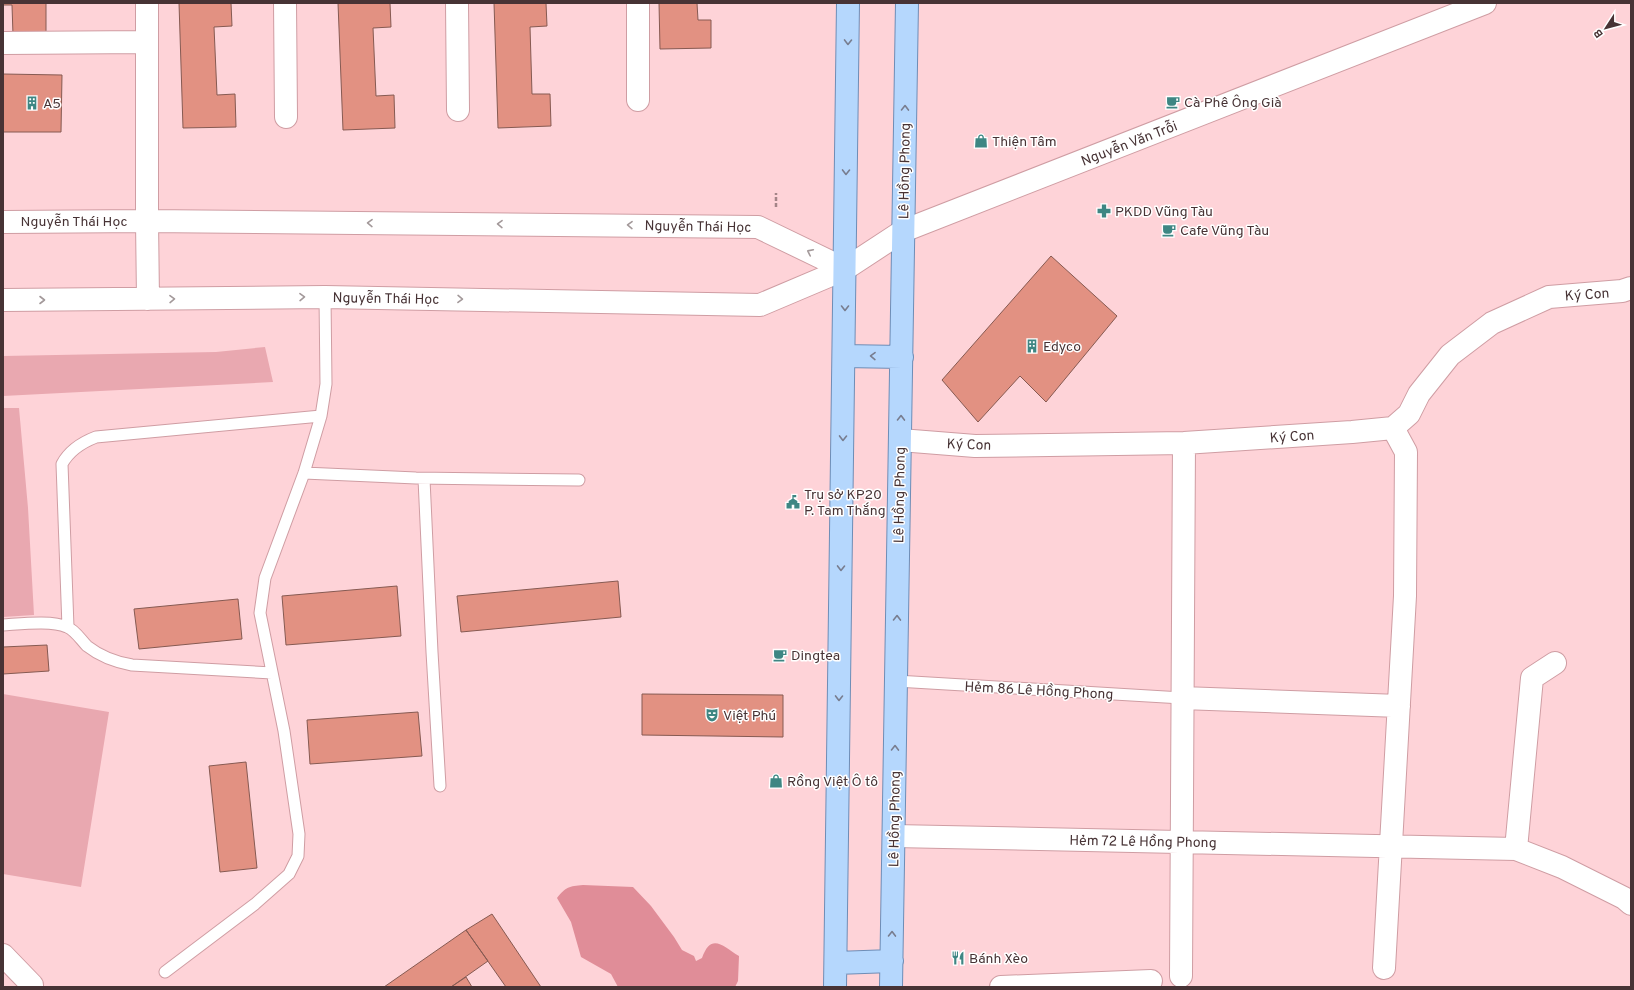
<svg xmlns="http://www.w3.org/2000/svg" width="1634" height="990" font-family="Overpass,sans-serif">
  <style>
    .green { fill: #e9a8b0 }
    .forest { fill: #e08d98 }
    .building { fill: #e29182; stroke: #865a52 }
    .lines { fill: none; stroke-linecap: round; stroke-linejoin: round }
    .lane-casing { stroke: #cf9da3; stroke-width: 13 }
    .street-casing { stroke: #cf9da3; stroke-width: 24 }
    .secondary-casing { stroke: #cf9da3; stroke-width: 24 }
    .primary-casing { stroke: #6e8db6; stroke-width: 24 }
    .path { stroke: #a38487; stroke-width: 2.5; stroke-dasharray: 4 2; stroke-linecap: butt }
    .lane { stroke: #fff; stroke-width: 11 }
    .street { stroke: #fff; stroke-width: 22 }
    .secondary { stroke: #fff; stroke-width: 22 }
    .primary { stroke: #b5d7fd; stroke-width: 22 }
    .oneway { stroke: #787d8f }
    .oneway2 { stroke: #a3999a }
    .labels { text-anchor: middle; stroke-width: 3; stroke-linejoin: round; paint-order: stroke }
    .poi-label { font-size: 14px; fill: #473335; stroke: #fff; text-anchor: start }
    .street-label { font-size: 14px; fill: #473335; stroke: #fff }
  </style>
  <rect width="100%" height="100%" fill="#fed3d8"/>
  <path class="green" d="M265 347 273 382 3 396V356L216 352Z
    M3 408H19L28 508 34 615 3 617Z
    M3 694 109 712 81 887 3 874Z"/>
  <path class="forest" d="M583 885 633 887 651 906 674 937 682 950 694 956 696 961 702 958C711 932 723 946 739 956L738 981 735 987H618L611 974 581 957 571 922 557 898C566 887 569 886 583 885Z"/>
  <path class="building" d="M3 3H46V35H13L12 5H3Z
    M179 3H231L232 26 214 27 217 95 235 94 236 127 183 128Z
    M338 3H390L391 27 373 28 376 96 394 95 395 128 343 130Z
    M494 3H546L547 26 530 27 532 94H550L551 126 498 128Z
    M659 3H697L698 20H711V48L660 49Z
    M3 74 62 75 61 132H3Z
    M1051 256 1117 316 1046 402 1020 376 978 422 942 380Z
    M618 581 621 617 461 632 457 596Z
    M397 586 401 636 286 645 282 596Z
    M238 599 242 639 139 649 134 609Z
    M47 645 49 671 3 674V647Z
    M642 694 783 695V737L642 735Z
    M418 712 422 756 310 764 307 720Z
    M246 762 257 868 220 872 209 766Z
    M492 914 541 987H506L466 930Z
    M466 930 488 961 451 987H384Z
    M466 977 472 987H451Z"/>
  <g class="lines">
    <g class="lane-casing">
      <path id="lane" d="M304 473 416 478 579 480
        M424 479 432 652 440 786
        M3 625C20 624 52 620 67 627 75 630 81 640 87 646 101 657 115 662 132 665L272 673
        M68 627 62 464C69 451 83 442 96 437L321 416
        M896 681 1182 698
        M165 972 255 904 289 874 298 856 299 834 284 731 260 613 265 578 304 473 321 416 326 384 325 297"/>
    </g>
    <g class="street-casing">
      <path id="street" d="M147 3V221
        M285 3 286 117
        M457 3 458 110
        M638 3V100
        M3 43 147 42
        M900 440 975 446 1184 443 1352 432 1393 428 1409 414 1419 394 1450 355 1492 323 1549 297 1622 291 1631 288
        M1182 698 1399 706
        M894 836 1516 849 1562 867 1624 898 1631 904
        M1516 849 1532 678 1555 663
        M3 955 32 985V987
        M1384 968 1405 596 1406 452 1393 428
        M1181 976 1184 443
        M1001 987 1151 981"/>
    </g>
    <g class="secondary-casing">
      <path id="secondary" d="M147 221 148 299
        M3 222 147 221 758 227 845 269
        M3 300 325 297 760 305 845 269 903 231 1485 3"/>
    </g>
    <g class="primary-casing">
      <path id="primary" d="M844 356 902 357
        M836 963 892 961
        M835 987 848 3
        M891 987 907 3"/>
    </g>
    <path class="path" d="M776 207V193"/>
    <use href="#lane" class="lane"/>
    <use href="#street" class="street"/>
    <use href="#secondary" class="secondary"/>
    <use href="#primary" class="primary"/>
  </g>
  <defs><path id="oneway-chevron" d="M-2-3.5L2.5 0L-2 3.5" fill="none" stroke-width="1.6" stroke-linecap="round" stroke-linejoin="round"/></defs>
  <g class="oneway">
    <use href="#oneway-chevron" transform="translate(848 42) rotate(91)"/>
    <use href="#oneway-chevron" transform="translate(905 108) rotate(-89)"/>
    <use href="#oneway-chevron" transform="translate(846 172) rotate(91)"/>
    <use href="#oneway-chevron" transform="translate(845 308) rotate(90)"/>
    <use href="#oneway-chevron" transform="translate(873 356) rotate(-179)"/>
    <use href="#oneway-chevron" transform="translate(901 418) rotate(-89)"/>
    <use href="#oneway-chevron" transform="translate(843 438) rotate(91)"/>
    <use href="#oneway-chevron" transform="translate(841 568) rotate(91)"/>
    <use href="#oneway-chevron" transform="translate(897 618) rotate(-89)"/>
    <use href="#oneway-chevron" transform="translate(839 698) rotate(91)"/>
    <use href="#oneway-chevron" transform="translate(895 748) rotate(-89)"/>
    <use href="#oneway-chevron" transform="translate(892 934) rotate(-89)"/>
  </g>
  <g class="oneway2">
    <use href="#oneway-chevron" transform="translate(370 223) rotate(-179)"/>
    <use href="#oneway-chevron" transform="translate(500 224) rotate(-179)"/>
    <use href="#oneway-chevron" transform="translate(630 225) rotate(-179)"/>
    <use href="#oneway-chevron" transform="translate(810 252) rotate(-154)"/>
    <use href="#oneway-chevron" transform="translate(302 297) rotate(-1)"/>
    <use href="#oneway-chevron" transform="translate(172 299) rotate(-1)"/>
    <use href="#oneway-chevron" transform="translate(460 299) rotate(1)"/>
    <use href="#oneway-chevron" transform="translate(42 300)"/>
  </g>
  <defs>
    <g id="cafe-bare" transform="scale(1.08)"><path d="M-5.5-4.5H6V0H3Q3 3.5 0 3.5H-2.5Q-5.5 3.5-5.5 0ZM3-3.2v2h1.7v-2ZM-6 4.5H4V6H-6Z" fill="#3e8683" stroke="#fff" stroke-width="2.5" paint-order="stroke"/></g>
    <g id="building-bare" transform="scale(1.08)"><path d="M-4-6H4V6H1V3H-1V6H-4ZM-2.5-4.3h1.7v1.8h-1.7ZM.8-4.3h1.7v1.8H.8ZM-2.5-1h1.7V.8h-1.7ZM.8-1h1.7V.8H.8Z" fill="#3e8683" stroke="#fff" stroke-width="2.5" paint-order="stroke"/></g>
    <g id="shop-bare" transform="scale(1.08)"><path d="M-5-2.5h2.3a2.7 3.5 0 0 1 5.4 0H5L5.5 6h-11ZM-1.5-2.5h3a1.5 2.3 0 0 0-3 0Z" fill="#3e8683" stroke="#fff" stroke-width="2.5" paint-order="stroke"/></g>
    <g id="pharmacy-bare" transform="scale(1.08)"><path d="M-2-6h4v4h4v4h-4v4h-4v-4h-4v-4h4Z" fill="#3e8683" stroke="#fff" stroke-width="2.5" paint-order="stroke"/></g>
    <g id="civic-bare" transform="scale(1.08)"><path d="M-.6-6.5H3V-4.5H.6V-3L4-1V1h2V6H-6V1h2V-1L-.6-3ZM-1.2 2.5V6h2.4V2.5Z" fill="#3e8683" stroke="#fff" stroke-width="2.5" paint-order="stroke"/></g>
    <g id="theatre-bare" transform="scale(1.08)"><path d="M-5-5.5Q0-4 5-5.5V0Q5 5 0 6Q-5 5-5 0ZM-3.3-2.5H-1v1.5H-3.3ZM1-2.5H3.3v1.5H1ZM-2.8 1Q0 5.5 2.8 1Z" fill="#3e8683" stroke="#fff" stroke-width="2.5" paint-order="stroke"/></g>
    <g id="restaurant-bare" transform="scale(1.08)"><path d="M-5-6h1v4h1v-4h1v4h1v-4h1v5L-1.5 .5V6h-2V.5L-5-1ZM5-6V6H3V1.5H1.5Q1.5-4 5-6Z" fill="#3e8683" stroke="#fff" stroke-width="2.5" paint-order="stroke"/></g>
  </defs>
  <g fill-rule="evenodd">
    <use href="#cafe-bare" x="1173" y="102"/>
    <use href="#building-bare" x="32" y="103"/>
    <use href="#shop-bare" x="981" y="141"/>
    <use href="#pharmacy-bare" x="1104" y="211"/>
    <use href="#cafe-bare" x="1169" y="230"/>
    <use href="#building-bare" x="1032" y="346"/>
    <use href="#civic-bare" x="793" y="502"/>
    <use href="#cafe-bare" x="780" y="655"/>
    <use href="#theatre-bare" x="712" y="715"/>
    <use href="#shop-bare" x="776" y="781"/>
    <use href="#restaurant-bare" x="958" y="958"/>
  </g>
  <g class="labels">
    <g class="poi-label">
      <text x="1184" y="107">Cà Phê Ông Già</text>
      <text x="43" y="108">A5</text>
      <text x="992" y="146">Thiện Tâm</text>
      <text x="1115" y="216">PKDD Vũng Tàu</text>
      <text x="1180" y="235">Cafe Vũng Tàu</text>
      <text x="1043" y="351">Edyco</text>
      <text x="804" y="499">Trụ sở KP20<tspan x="804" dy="16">P. Tam Thắng</tspan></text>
      <text x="791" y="660">Dingtea</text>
      <text x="723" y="720">Việt Phú</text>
      <text x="787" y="786">Rồng Việt Ô tô</text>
      <text x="969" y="963">Bánh Xèo</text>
    </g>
    <g class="street-label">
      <text transform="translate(1129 143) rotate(-21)" y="5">Nguyễn Văn Trỗi</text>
      <text transform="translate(904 171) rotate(-89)" y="5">Lê Hồng Phong</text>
      <text x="74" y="226">Nguyễn Thái Học</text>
      <text transform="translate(698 226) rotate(1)" y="5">Nguyễn Thái Học</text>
      <text transform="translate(1587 294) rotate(-4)" y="5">Ký Con</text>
      <text transform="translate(386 298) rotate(1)" y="5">Nguyễn Thái Học</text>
      <text transform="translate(1292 436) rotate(-4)" y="5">Ký Con</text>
      <text transform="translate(969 444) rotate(2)" y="5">Ký Con</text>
      <text transform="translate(899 495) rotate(-89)" y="5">Lê Hồng Phong</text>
      <text transform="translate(1039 690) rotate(3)" y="5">Hẻm 86 Lê Hồng Phong</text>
      <text transform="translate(894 819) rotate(-89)" y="5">Lê Hồng Phong</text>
      <text transform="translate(1143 841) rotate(1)" y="5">Hẻm 72 Lê Hồng Phong</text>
    </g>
  </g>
  <rect width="1634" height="990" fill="none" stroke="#473335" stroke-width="8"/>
  <g transform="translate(1606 28) rotate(234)" stroke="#ffffff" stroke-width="3" paint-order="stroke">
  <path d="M0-3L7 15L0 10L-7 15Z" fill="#473335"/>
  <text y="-6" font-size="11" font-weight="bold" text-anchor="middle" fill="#473335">B</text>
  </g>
</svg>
